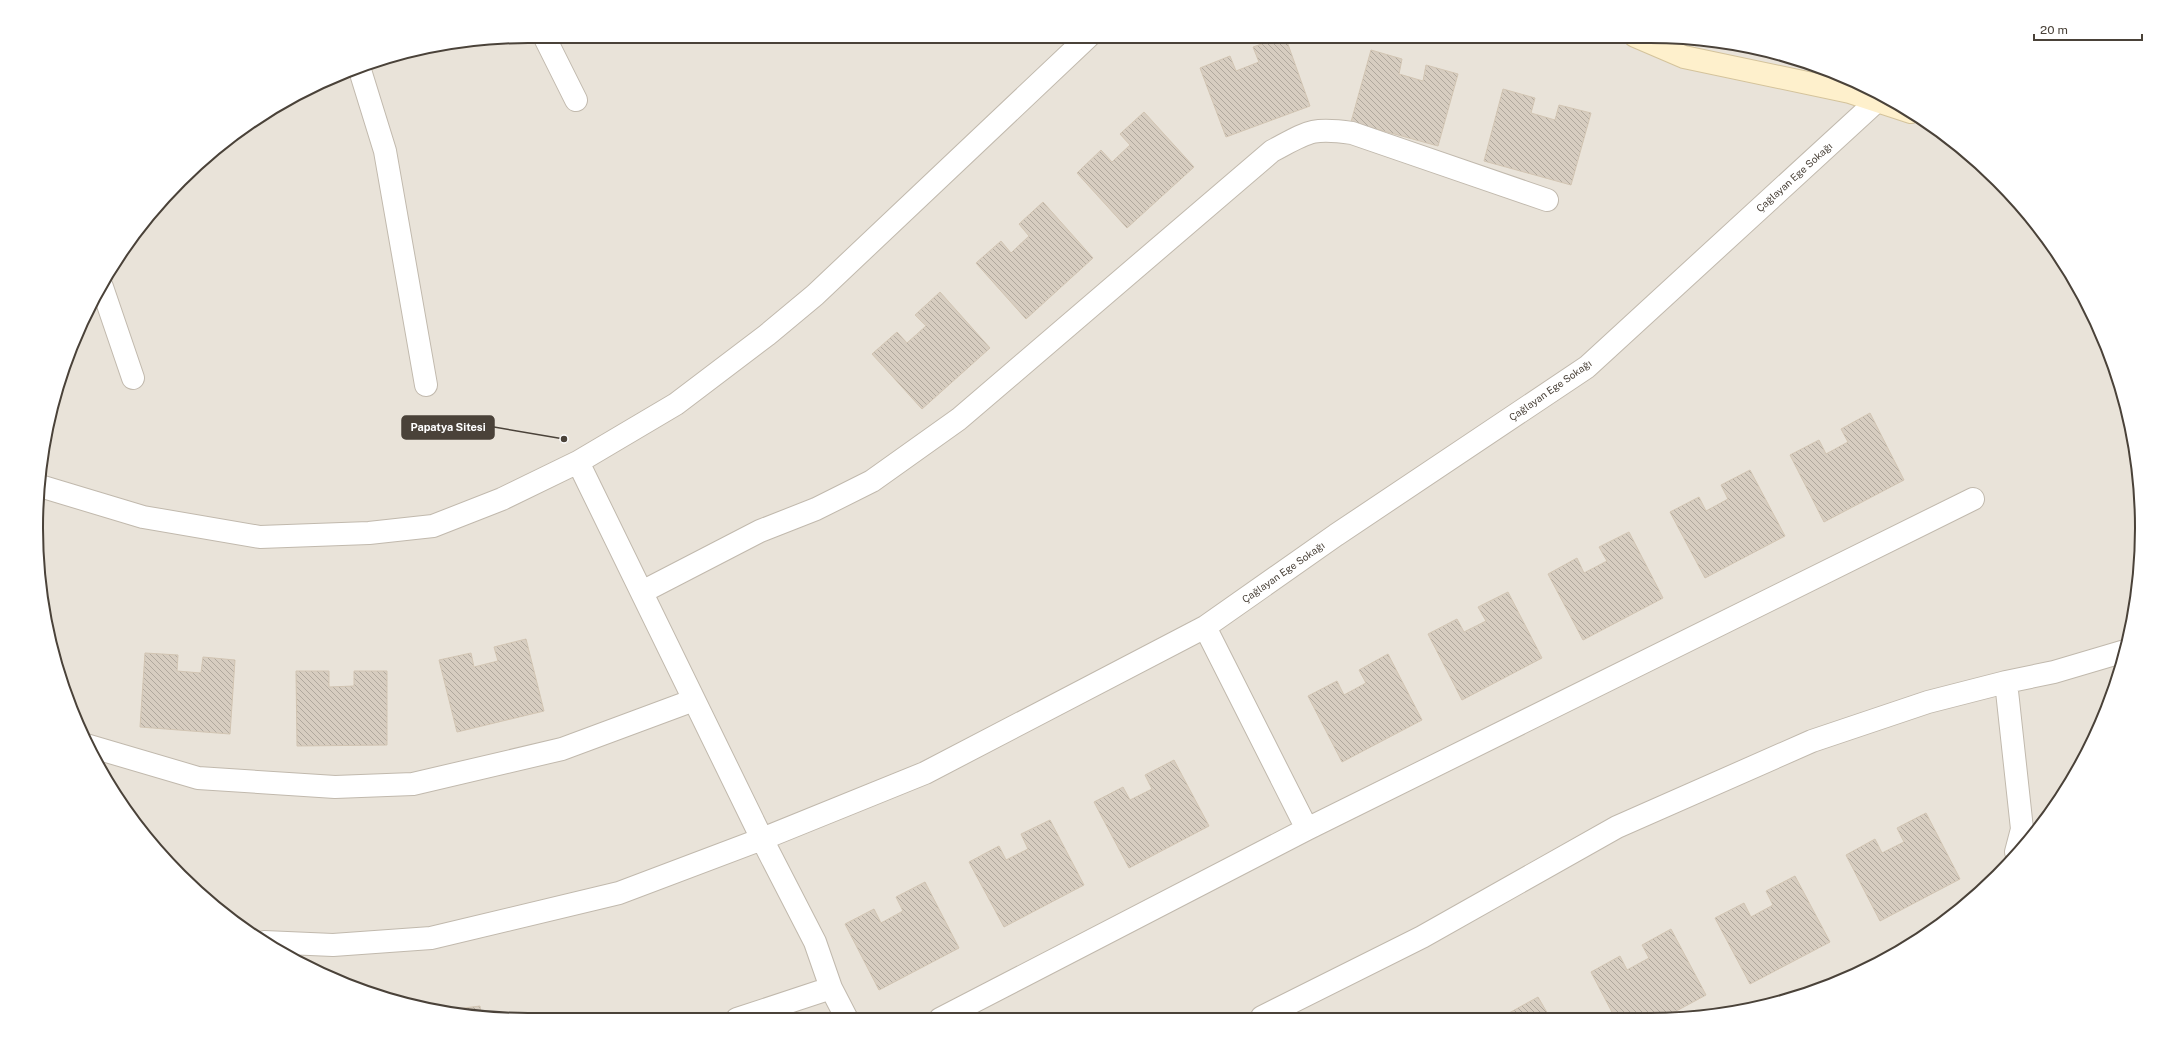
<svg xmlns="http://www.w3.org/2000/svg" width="2178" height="1056" font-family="'Public Sans',sans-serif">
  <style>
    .residential { fill: #e9e3d9 }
    .building { fill: url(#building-back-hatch); stroke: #d2c5b3 }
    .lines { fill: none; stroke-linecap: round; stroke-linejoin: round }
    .street-casing { stroke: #c1b9ad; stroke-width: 24 }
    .secondary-casing { stroke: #d4c39b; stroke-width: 24 }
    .street { stroke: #fff; stroke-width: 22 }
    .secondary { stroke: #fef0cc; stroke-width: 22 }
    .labels { text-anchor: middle; stroke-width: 3; stroke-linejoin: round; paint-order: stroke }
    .street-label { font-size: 10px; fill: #4a4239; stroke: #fff }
    .rim { fill: none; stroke: #4a4239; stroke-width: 2 }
    .leader { fill: none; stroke: #4a4239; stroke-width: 1.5 }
    .callout-dot { fill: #4a4239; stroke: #fff; stroke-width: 1.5 }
    .callout { fill: #4a4239; stroke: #4a4239; stroke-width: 1.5 }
    .callout-label { font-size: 11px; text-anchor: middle; font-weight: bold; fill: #fff }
  </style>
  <defs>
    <pattern id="building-back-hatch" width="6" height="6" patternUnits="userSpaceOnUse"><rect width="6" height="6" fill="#d7cdc0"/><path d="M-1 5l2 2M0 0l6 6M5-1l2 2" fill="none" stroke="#b0a89d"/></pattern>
  </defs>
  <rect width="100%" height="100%" fill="#f5f2eb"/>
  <path class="residential" d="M528 36H1650L1746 46 1838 74 1924 119 1998 180 2059 255 2105 340 2133 432 2142 528 2132 624 2104 716 2040 827 1950 918 1838 982 1714 1016 528 1020 432 1010 340 982 254 937 180 876 138 827 87 746 62 686 40 592 36 528 46 432 74 340 119 255 158 203 228 138 282 102 370 62 432 45Z"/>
  <path class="building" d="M1285 36 1310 106 1226 137 1200 68 1230 56 1236 71 1259 62 1253 47Z
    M1371 50 1402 59 1399 74 1423 81 1426 65 1458 74 1438 146 1351 122Z
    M1503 89 1535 98 1531 113 1555 120 1559 105 1591 113 1571 185 1484 161Z
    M1144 112 1194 167 1127 228 1077 173 1101 150 1112 162 1130 145 1120 134Z
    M1043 202 1093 258 1026 319 976 263 1001 241 1011 253 1029 236 1019 224Z
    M940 292 990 348 922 409 872 354 897 332 907 343 926 326 915 315Z
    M1870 413 1904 480 1824 522 1790 455 1819 440 1826 454 1848 442 1841 429Z
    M1750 470 1785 536 1705 578 1670 512 1699 497 1706 511 1728 499 1721 485Z
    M1629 532 1663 598 1583 640 1548 574 1577 558 1584 573 1607 561 1599 547Z
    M1508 592 1542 658 1462 700 1428 634 1457 619 1464 632 1486 621 1478 607Z
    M526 639 544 711 457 732 439 660 471 653 474 667 498 661 494 647Z
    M145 653 178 655 177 671 201 673 203 657 235 660 230 734 140 727Z
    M1388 654 1422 720 1342 762 1308 696 1337 681 1344 695 1366 683 1359 670Z
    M296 671H329V687L354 686V671H387V745L297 746Z
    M1174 760 1209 826 1129 868 1094 802 1123 787 1130 800 1152 789 1145 775Z
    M1926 813 1960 879 1880 921 1846 855 1875 839 1882 853 1904 842 1897 828Z
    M1050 820 1084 885 1004 927 969 862 999 846 1006 860 1028 849 1021 834Z
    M1795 876 1830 942 1750 984 1715 918 1744 903 1751 917 1773 905 1766 891Z
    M925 882 959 948 879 990 845 924 874 909 881 923 903 911 896 897Z
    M1671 929 1706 995 1667 1016H1614L1591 972 1620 956 1627 970 1649 958 1642 945Z
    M1538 997 1549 1016H1511L1509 1013Z
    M480 1006 481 1015 448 1012V1010Z"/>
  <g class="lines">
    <g class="street-casing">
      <path id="street" d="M544 36 576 100
        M359 67 385 151 426 385
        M102 287 133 378
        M578 462 762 839 815 942 831 988 847 1019
        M40 486 143 517 260 537 369 533 433 526 502 499 578 462 676 404 767 335 815 295 1089 36
        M642 592 760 531 816 509 872 481 959 419 1272 151C1308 132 1311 127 1352 133L1547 200
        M1205 627 1307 829
        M2006 682 2022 829 2016 852
        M86 745 198 778 335 787 413 784 562 749 694 700
        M264 942 333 945 431 938 619 893 762 839 925 773 1205 627 1336 535 1587 367 1877 101
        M1262 1017 1422 937 1617 827 1812 741 1928 702 2006 682 2054 672 2125 651
        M737 1019 831 988
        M940 1019 1307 829 1973 499"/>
    </g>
    <g class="secondary-casing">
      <path id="secondary" d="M1635 36 1684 57 1850 92 1911 112"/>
    </g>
    <use href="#street" class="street"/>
    <use href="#secondary" class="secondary"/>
  </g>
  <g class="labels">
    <g class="street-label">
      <text transform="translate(1794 177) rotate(-42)" y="4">Çağlayan Ege Sokağı</text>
      <text transform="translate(1550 390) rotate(-35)" y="4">Çağlayan Ege Sokağı</text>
      <text transform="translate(1283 572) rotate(-35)" y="4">Çağlayan Ege Sokağı</text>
    </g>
  </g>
  <path d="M0 0H2178V1056H0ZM528 43H1650A485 485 0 0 1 2135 528V528A485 485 0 0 1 1650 1013H528A485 485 0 0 1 43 528V528A485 485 0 0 1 528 43Z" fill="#fff" fill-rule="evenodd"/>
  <path class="rim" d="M528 43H1650A485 485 0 0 1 2135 528V528A485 485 0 0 1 1650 1013H528A485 485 0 0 1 43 528V528A485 485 0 0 1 528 43Z"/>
  <path class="leader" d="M564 439L494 427"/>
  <circle class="callout-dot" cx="564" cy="439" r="4"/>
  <rect class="callout" x="402" y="416" width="92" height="23" rx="4"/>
  <g class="callout-label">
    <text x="448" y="431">Papatya Sitesi</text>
  </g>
  <path d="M2034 34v6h108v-6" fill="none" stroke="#4a4239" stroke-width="2"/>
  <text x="2040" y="34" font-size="12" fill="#4a4239" stroke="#ffffff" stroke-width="3" paint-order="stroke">20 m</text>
</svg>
